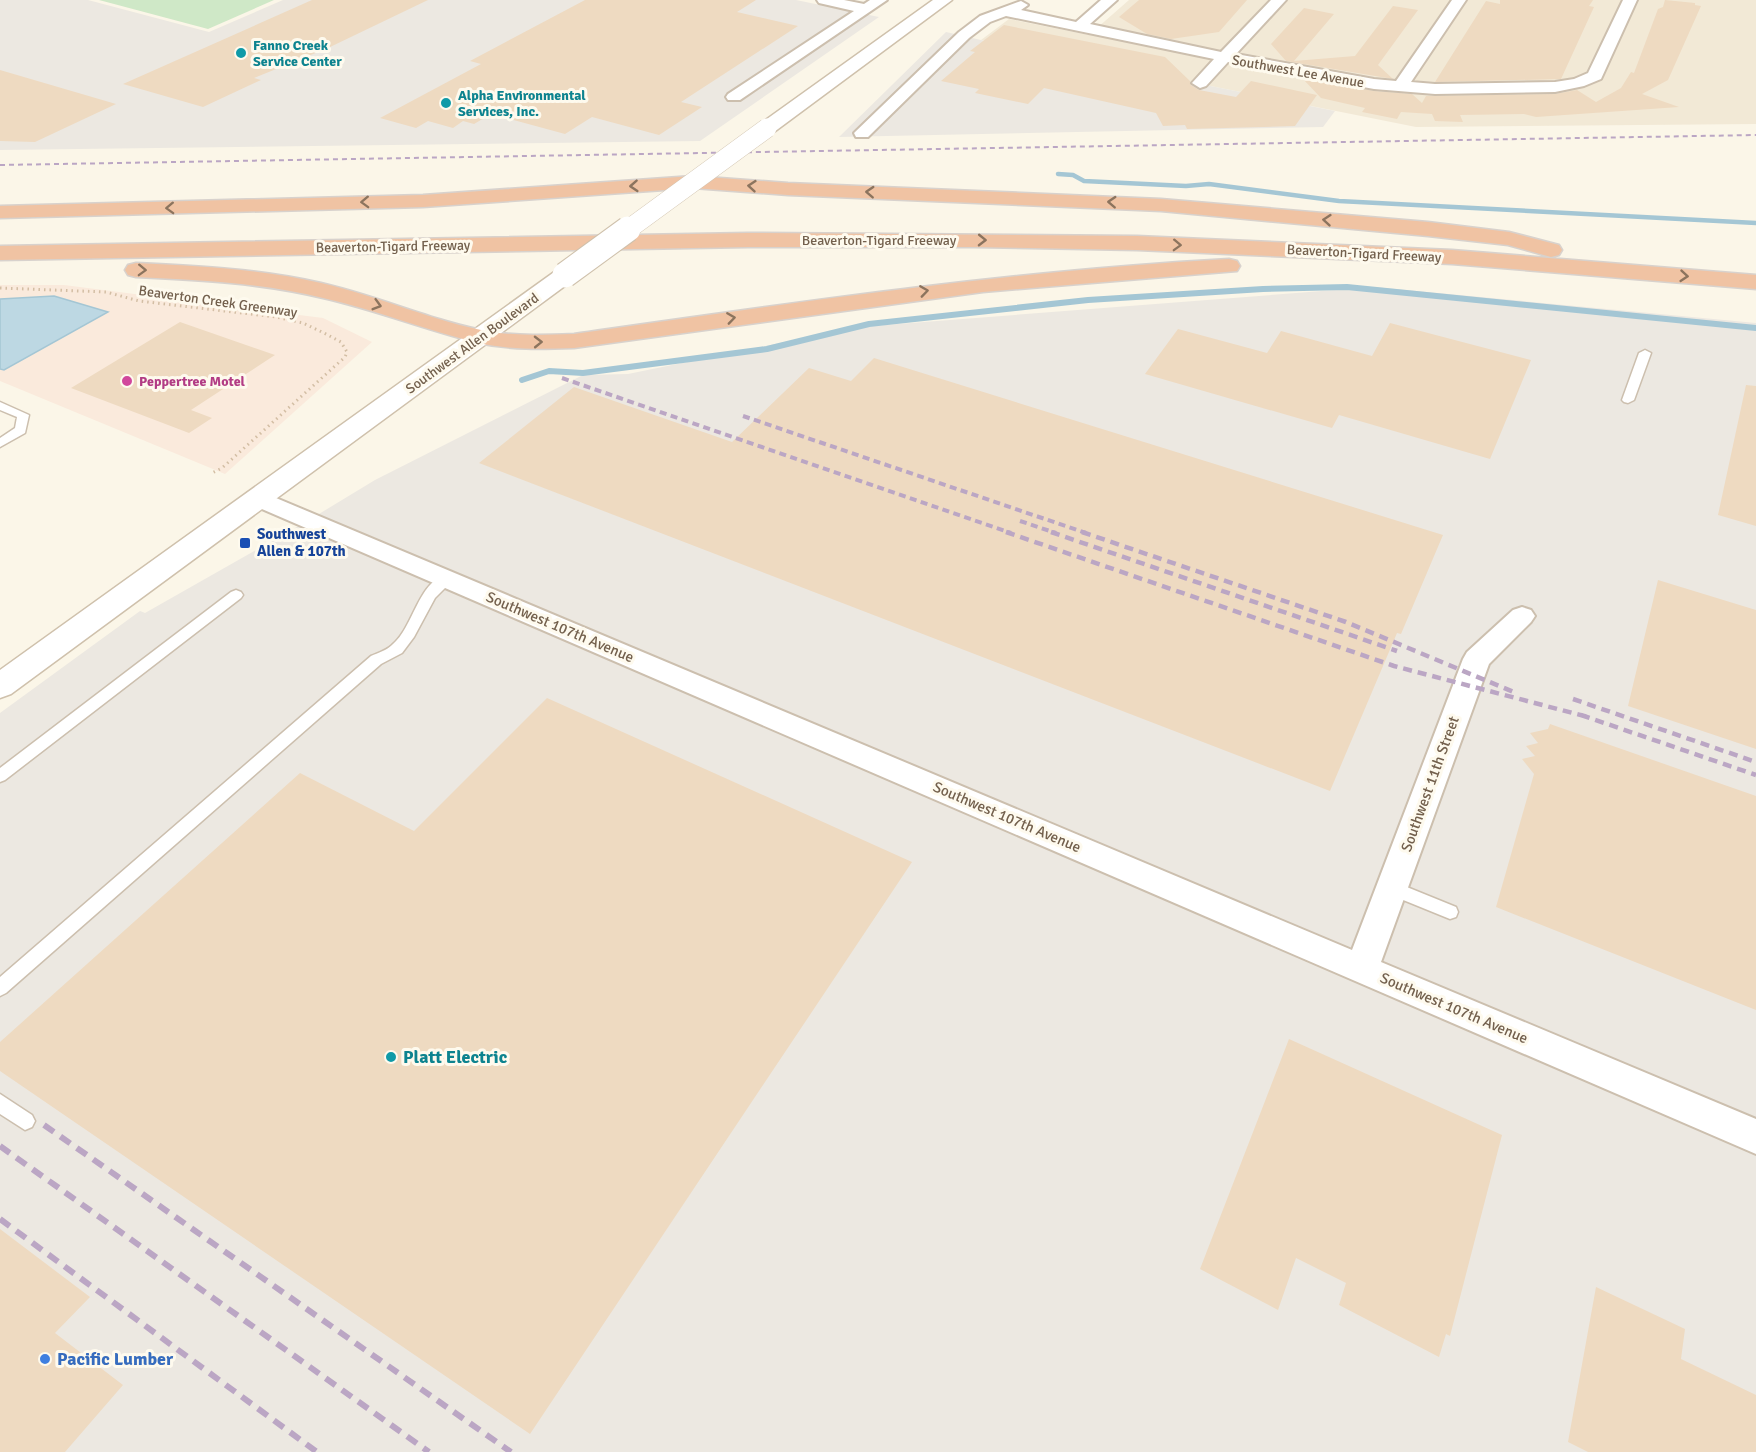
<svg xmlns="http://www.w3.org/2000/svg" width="1756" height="1452" font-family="Signika,sans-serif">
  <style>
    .residential { fill: #f2e9d6 }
    .commercial { fill: #faeadc }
    .industrial { fill: #ece8e1 }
    .green { fill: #cfe8c7 }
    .water { fill: #bdd8e3; stroke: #a4c6d4; stroke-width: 1.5 }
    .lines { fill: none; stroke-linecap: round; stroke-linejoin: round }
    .stream-far1 { stroke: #a4c6d4; stroke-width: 4.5 }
    .stream { stroke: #a4c6d4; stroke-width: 6 }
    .building { fill: #eedac1 }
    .lane-casing { stroke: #ccbfae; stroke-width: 3 }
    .street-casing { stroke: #ccbfae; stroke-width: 4 }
    .secondary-casing { stroke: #cfc1ac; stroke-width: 3 }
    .highway-casing { stroke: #d8d2cd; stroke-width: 3 }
    .path { stroke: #d3bea4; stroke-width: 3; stroke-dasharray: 1.5 4; stroke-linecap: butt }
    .lane { fill: #fff; fill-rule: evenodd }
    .street { fill: #fff; fill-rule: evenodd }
    .secondary { fill: #fff; fill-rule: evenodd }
    .highway { fill: #f0c3a3; fill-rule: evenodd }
    .rail-far3 { stroke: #bba6c4; stroke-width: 2; stroke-dasharray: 5 4; stroke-linecap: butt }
    .rail-far2 { stroke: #bba6c4; stroke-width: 4; stroke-dasharray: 7 4.5; stroke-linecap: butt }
    .rail-far1 { stroke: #bba6c4; stroke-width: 4.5; stroke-dasharray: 9 6; stroke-linecap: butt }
    .rail { stroke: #bba6c4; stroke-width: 6; stroke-dasharray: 12 8; stroke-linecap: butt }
    .secondary-bridge-far1-casing { stroke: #cfc1ac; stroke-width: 20; stroke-linecap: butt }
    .secondary-bridge-casing { stroke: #cfc1ac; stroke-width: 27; stroke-linecap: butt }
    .secondary-bridge-far1 { stroke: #fff; stroke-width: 19 }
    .secondary-bridge { stroke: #fff; stroke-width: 25 }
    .oneway { stroke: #8c745e }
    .culture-dot { fill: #0f9aa8; stroke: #fefaee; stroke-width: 2 }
    .hotel-dot { fill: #d1479c; stroke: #fefaee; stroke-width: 2 }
    .transit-dot { fill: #1a4fb4; stroke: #fefaee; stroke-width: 2 }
    .shop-dot { fill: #3f7fe0; stroke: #fefaee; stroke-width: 2 }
    .labels { text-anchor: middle; stroke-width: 6; stroke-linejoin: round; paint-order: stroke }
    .far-culture-label { font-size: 14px; font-weight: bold; fill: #0d838f; stroke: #fefaee; text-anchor: start }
    .far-street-label { font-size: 14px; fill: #73604d; stroke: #fefaee }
    .far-hotel-label { font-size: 14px; font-weight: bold; fill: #b23c85; stroke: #fefaee; text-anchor: start }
    .transit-label { font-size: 15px; font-weight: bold; fill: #164399; stroke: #fefaee; text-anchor: start }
    .street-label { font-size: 15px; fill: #73604d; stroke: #fefaee }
    .near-culture-label { font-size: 18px; font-weight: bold; fill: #0d838f; stroke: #fefaee; text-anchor: start }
    .near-shop-label { font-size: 18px; font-weight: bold; fill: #366cbe; stroke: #fefaee; text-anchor: start }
  </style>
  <rect width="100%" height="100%" fill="#fbf6e8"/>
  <path class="residential" d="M1129 0H1756V124L1416 127 981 40 1009 19 1089 35Z"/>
  <path class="commercial" d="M0 285H64L323 318 372 342 225 474 0 381Z"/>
  <path class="industrial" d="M0 0H88L209 32 283 0H796L879 17 700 141 0 150Z
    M946 32 981 40 1335 111 1323 127 839 137Z
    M1374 287 1756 323V1452H0V713L140 611 145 613 309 520 375 480 583 375 628 374 859 327Z"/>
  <path class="green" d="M99 0H274L208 29Z"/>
  <path class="water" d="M54 296 108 312 4 370 0 369V299Z"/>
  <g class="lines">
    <path class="stream-far1" d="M1058 174 1073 175 1084 181 1186 186 1209 184 1339 201 1756 223"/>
    <path class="stream" d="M522 380 549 371 583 373 767 349 869 324 1088 300 1263 289 1347 287 1756 328"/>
  </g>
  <path class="building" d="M312 0H428L328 48 254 78 261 80 203 107 123 84Z
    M585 0H756L737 12 798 26 681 102 702 107 659 135 592 117 565 134 491 114 474 124 463 121 453 128 428 121 416 128 380 118 481 64 470 61Z
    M1139 0H1247L1219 32 1171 39 1147 34 1119 17Z
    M1500 0H1593L1589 6 1594 7 1561 79 1435 82 1486 1 1500 4Z
    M1665 0 1695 3V5L1701 6 1668 80 1642 94 1679 107 1536 117 1524 114 1460 115 1463 122 1435 121 1432 114 1401 112 1397 119 1362 112 1365 108 1321 98 1302 78 1374 91 1412 94 1422 103 1426 96 1555 94 1577 90 1596 102 1621 88 1631 72 1634 73 1658 9 1663 7Z
    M1393 6 1418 10 1378 65 1393 79 1286 61 1271 44 1304 8 1334 14 1294 61 1355 56Z
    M1004 25 1165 57 1190 81 1191 85 1199 90 1236 97 1251 81 1317 95 1295 126 1187 129 1185 125 1163 126 1156 113 1044 88 1028 104 975 93 979 89 941 81 975 52 970 51Z
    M0 70 116 104 35 142 0 141Z
    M180 322 275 355 191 410 212 418 189 433 71 388Z
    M1390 323 1531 360 1490 459 1339 415 1332 428 1145 374 1178 329 1267 353 1281 331 1372 356Z
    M874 358 1443 535 1401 634 1397 633 1330 791 479 463 574 387 732 442 809 368 851 381Z
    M1746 385 1756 386V526L1718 515Z
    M1658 580 1756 610V749L1628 706Z
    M547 698 912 862 530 1434 0 1071V1042L300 773 414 831Z
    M1550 724 1756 796V1010L1496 907 1534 774 1522 759 1535 756 1526 746 1538 743 1530 733 1548 729Z
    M1289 1039 1502 1135 1450 1336 1446 1334 1439 1357 1339 1305 1346 1283 1296 1258 1278 1310 1200 1269Z
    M0 1229 90 1297 55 1333 123 1385 65 1452H0Z
    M1596 1287 1685 1329 1681 1359 1756 1395V1452H1588L1568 1442Z"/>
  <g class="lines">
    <g class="lane-casing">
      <path id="lane" d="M1645 350 1651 353 1634 400 1628 403 1624 402 1622 400 1639 353Z
        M0 402 29 415 25 433 0 447V438L15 428 17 417 0 410Z
        M447 574 454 579 435 598 414 637 402 653 381 664 6 993 0 996V977L371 656C378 653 387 650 392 645 414 627 417 583 447 574Z
        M236 590 241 592 243 595 241 598 5 780 0 782V768L231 592Z
        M1392 881 1456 907 1458 912 1456 917 1450 919 1386 893 1384 888 1386 883Z
        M0 1094 32 1115 35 1121 32 1127 25 1130 0 1114Z"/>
    </g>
    <g class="street-casing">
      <path id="street" d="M817 0H844L864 4 870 0H887L740 100H728L726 97 728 94 854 11 819 3Z
        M1101 0H1117L1090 24 1221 52 1271 0H1286L1236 54 1374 79 1396 81 1452 0H1466L1411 82 1435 84 1555 82 1574 79 1588 73 1623 0H1637L1601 79 1584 86 1555 92 1435 94 1374 89 1228 62 1206 86 1200 88 1192 83 1214 59 1006 16 990 22 969 38 868 137H856L854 133 959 32 980 16 1021 1 1028 5 1021 10 1076 22Z
        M257 490 1352 950 1463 659 1467 652 1513 610 1522 607 1531 610 1535 616 1531 622 1489 664 1381 962 1756 1119V1154L248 503 245 498 248 493Z"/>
    </g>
    <g class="secondary-casing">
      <path id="secondary" d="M933 0H952L774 132H760L757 128 760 124Z
        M565 268 573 270 576 275 573 280 11 694 0 698V670L557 270Z"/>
    </g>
    <g class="highway-casing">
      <path id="highway" d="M693 176 788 183 1161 199 1428 222 1509 232 1559 245 1562 250 1559 255 1551 257 1508 245 1428 236 1161 211 788 195 693 188 423 207 0 218V206L423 195Z
        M748 233 1137 236 1452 250 1756 275V289L1452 264 1137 250 975 247H748L0 260V246Z
        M1229 259 1237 261 1240 266 1237 271 983 292 574 348C542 349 510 350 478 343 426 330 376 310 323 298 262 283 199 280 136 277L128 275 125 270 128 265 136 263C198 266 261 269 321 283 379 296 434 322 492 332 519 336 547 335 574 334 792 303 1009 271 1229 259Z"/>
    </g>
    <path class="path" d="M0 288 106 292 139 301 276 317 303 323 324 333 341 342 347 352 345 357 222 468 210 474"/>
    <use href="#lane" class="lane"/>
    <use href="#street" class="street"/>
    <use href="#secondary" class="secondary"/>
    <use href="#highway" class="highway"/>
    <path class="rail-far3" d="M0 165 1756 135"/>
    <path class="rail-far2" d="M562 378 1011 533
      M743 416 1086 533
      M1020 521 1056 533"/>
    <path class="rail-far1" d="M1006 532 1394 666 1588 717
      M1051 532 1397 651
      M1082 532 1346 622 1516 693
      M1573 699 1756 762
      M1581 715 1756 775"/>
    <path class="rail" d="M44 1125 511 1452
      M0 1146 429 1452
      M0 1219 317 1452"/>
    <g class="secondary-bridge-far1-casing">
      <path id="secondary-bridge-far1" d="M626 231 767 128"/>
    </g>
    <g class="secondary-bridge-casing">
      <path id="secondary-bridge" d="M565 275 628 229"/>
    </g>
    <use href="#secondary-bridge-far1" class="secondary-bridge-far1"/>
    <use href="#secondary-bridge" class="secondary-bridge"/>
  </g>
  <defs><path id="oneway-chevron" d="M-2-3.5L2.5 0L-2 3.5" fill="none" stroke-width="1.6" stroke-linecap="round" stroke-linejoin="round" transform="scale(1.5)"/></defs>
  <g class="oneway">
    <use href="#oneway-chevron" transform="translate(634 186) rotate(176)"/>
    <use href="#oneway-chevron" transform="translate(752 186) rotate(-175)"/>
    <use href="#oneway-chevron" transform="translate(870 192) rotate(-177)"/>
    <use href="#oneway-chevron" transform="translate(365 202) rotate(178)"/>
    <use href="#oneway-chevron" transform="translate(1112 202) rotate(-177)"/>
    <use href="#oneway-chevron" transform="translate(170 208) rotate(178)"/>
    <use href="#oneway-chevron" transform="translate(1327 220) rotate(-175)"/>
    <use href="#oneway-chevron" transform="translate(982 240) rotate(1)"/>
    <use href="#oneway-chevron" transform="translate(1177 245) rotate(2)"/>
    <use href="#oneway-chevron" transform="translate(142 270) rotate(2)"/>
    <use href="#oneway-chevron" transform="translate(1684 276) rotate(5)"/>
    <use href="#oneway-chevron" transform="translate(924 291) rotate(-8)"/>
    <use href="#oneway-chevron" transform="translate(377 305) rotate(16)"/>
    <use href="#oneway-chevron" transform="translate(731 318) rotate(-8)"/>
    <use href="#oneway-chevron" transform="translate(538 342) rotate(-1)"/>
  </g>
  <g class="culture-dot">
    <circle cx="241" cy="53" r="6"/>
    <circle cx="446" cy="103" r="6"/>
    <circle cx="391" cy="1057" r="6"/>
  </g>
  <circle class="hotel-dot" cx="127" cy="381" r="6"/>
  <rect class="transit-dot" x="239" y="537" width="12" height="12" rx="3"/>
  <circle class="shop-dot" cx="45" cy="1359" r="6"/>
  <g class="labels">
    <g class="far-culture-label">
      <text x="253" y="50">Fanno Creek<tspan x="253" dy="16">Service Center</tspan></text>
      <text x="458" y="100">Alpha Environmental<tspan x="458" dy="16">Services, Inc.</tspan></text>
    </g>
    <g class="far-street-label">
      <text transform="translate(1298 71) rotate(10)" y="5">Southwest Lee Avenue</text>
      <text x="879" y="245">Beaverton-Tigard Freeway</text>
      <text transform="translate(393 246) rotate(-1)" y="5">Beaverton-Tigard Freeway</text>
      <text transform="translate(1364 253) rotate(3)" y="5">Beaverton-Tigard Freeway</text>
      <text transform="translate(218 301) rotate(8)" y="5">Beaverton Creek Greenway</text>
      <text transform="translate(472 343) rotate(-36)" y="5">Southwest Allen Boulevard</text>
    </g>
    <g class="far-hotel-label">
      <text x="139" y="386">Peppertree Motel</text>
    </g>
    <g class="transit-label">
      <text x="257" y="539">Southwest<tspan x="257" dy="17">Allen &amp; 107th</tspan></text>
    </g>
    <g class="street-label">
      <text transform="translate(560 627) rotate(23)" y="5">Southwest 107th Avenue</text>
      <text transform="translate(1430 784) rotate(-70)" y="5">Southwest 11th Street</text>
      <text transform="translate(1007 817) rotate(23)" y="5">Southwest 107th Avenue</text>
      <text transform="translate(1454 1008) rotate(23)" y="5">Southwest 107th Avenue</text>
    </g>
    <g class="near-culture-label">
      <text x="403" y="1063">Platt Electric</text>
    </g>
    <g class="near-shop-label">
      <text x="57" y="1365">Pacific Lumber</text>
    </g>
  </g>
</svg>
